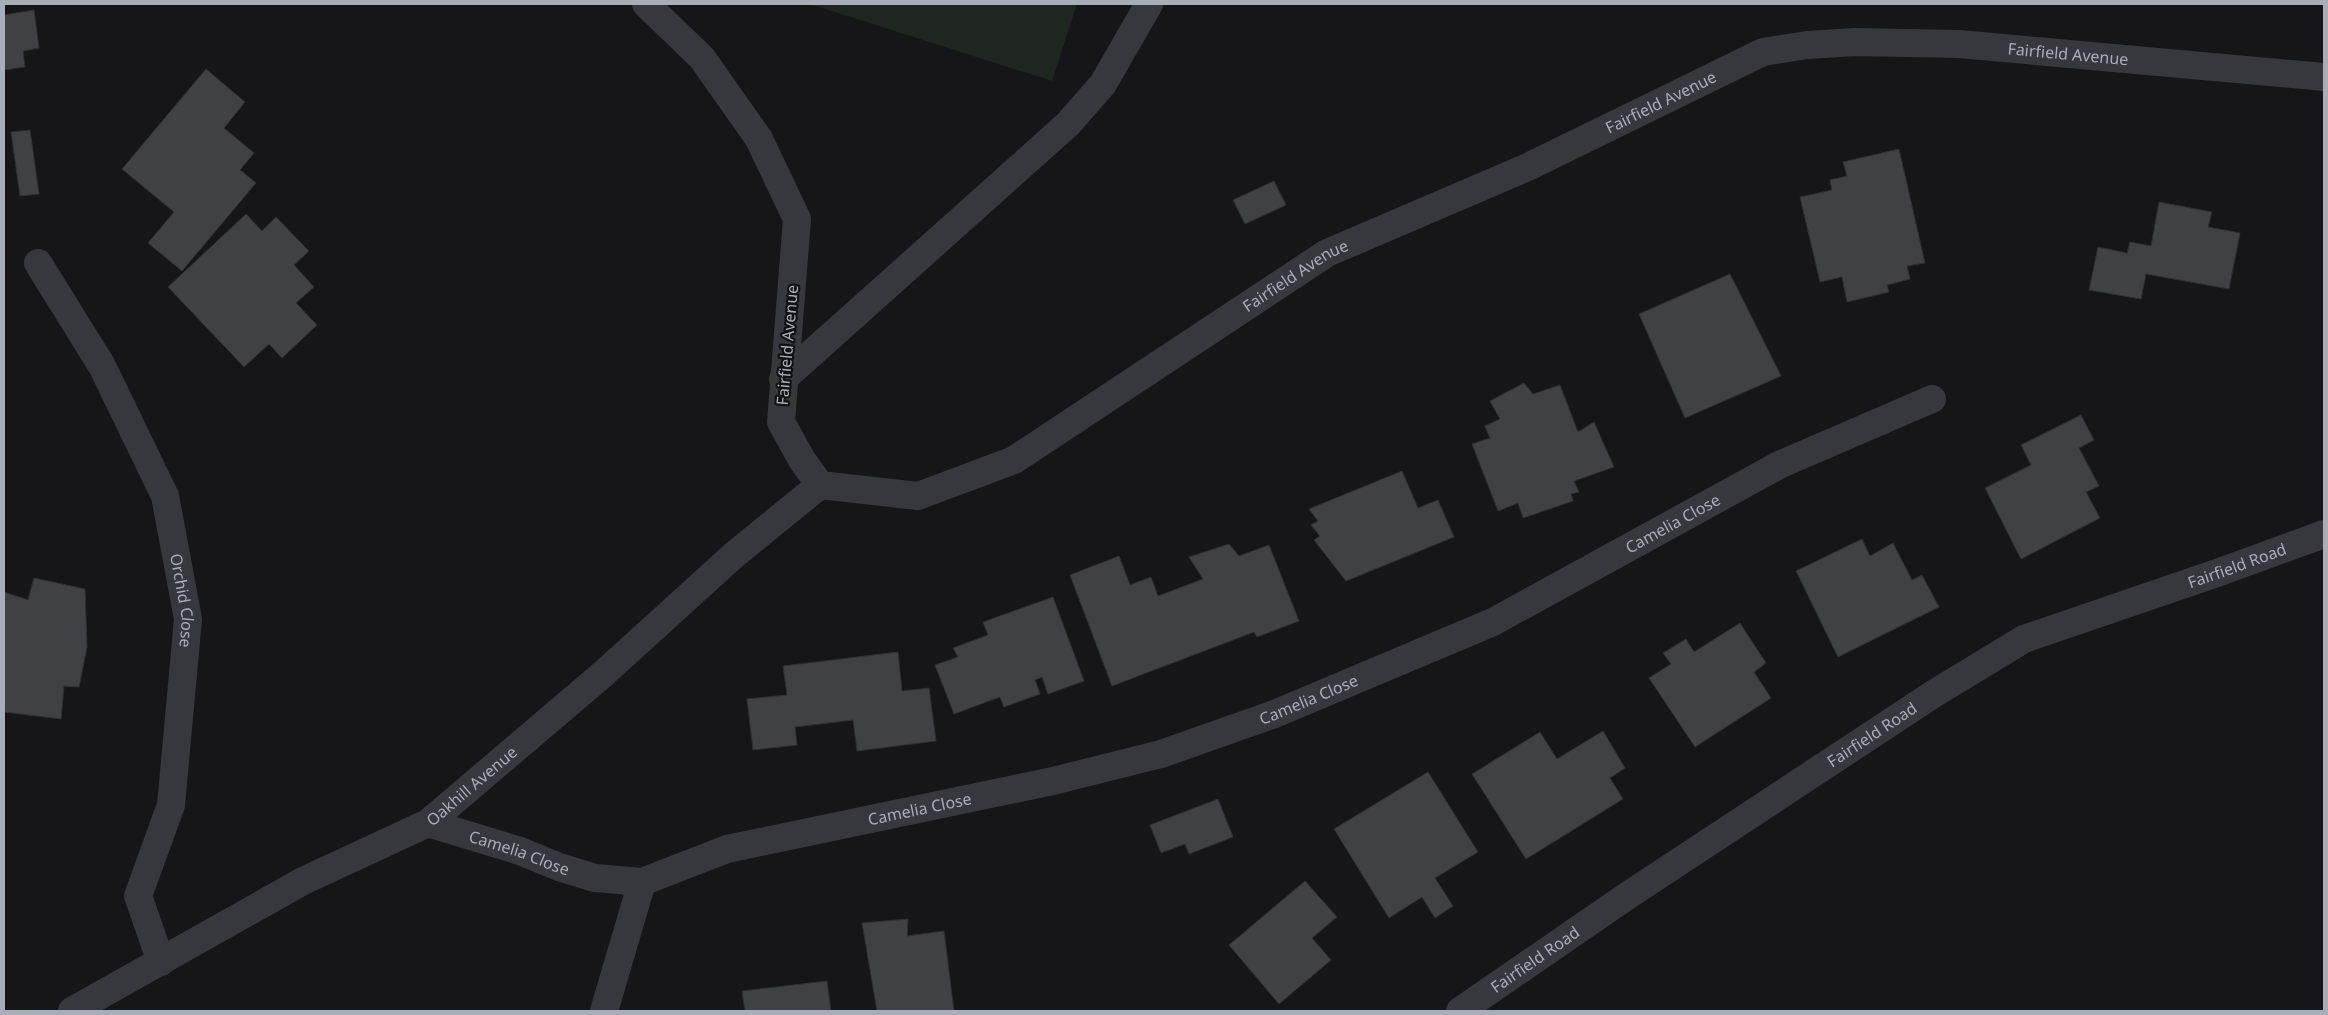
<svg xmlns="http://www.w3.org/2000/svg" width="2328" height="1015" font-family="'Noto Sans',sans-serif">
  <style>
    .green { fill: #1e261f }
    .building { fill: #404145; stroke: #303034 }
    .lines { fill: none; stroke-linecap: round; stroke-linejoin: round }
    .minor { stroke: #37383d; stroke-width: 28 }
    .labels { text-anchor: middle; stroke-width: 4.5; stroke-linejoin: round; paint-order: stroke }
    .street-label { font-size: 16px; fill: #a8adb8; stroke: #111113 }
  </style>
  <rect width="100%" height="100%" fill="#161618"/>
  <path class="green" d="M810 4H1077L1052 81Z"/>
  <path class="building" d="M34 10 39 48 23 51 25 67 4 70V15Z
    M206 69 245 102 224 128 254 153 240 170 256 183 182 271 148 243 174 212 122 169Z
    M30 130 39 194 20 196 11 132Z
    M1899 149 1925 263 1907 266 1910 279 1887 285 1889 292 1847 302 1842 277 1820 282 1800 197 1832 190 1830 180 1847 176 1843 162Z
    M1274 181 1286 205 1245 224 1233 200Z
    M2159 202 2212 212 2208 227 2240 233 2229 289 2146 274 2141 299 2089 290 2098 247 2127 253 2130 242 2151 246Z
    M246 214 262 231 276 217 309 251 294 265 314 287 296 303 317 325 282 358 269 344 244 367 168 287Z
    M1730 274 1781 376 1685 418 1639 314Z
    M1524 383 1533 394 1560 385 1578 432 1594 422 1614 467 1574 481 1579 492 1571 494 1573 501 1523 518 1518 503 1498 511 1472 444 1490 438 1485 426 1500 419 1490 401Z
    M2081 415 2094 440 2079 448 2099 486 2086 492 2100 518 2021 559 1985 488 2031 465 2021 445Z
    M1402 471 1418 508 1438 500 1454 537 1346 581 1314 540 1320 536 1311 525 1318 521 1309 509Z
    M1862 539 1870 556 1893 543 1912 580 1922 575 1939 607 1838 657 1796 571Z
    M1229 544 1239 556 1269 545 1299 621 1257 637 1254 632 1112 686 1070 575 1119 556 1130 585 1151 577 1158 596 1203 579 1189 557Z
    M34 578 85 589 87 647 79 687 64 686 61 719 4 712V592L28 600Z
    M1053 597 1084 681 1048 694 1042 677 1035 680 1040 694 1004 707 1000 697 954 714 935 665 958 657 953 648 988 635 983 622Z
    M1740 623 1766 663 1754 672 1771 698 1695 747 1649 678 1671 664 1663 653 1686 639 1694 652Z
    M898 652 902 691 929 688 936 741 857 751 853 720 795 727 797 745 753 750 747 699 787 695 783 666Z
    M1603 731 1625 768 1610 778 1623 799 1526 859 1472 774 1540 732 1557 759Z
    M1428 772 1478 852 1435 878 1453 906 1435 918 1422 897 1389 918 1334 829Z
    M1218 799 1233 837 1189 854 1185 844 1161 853 1150 825Z
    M1305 881 1337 917 1312 938 1331 960 1279 1004 1229 945Z
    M908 919 907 936 944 931 954 1011H877L862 923Z
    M827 981 831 1011H745L742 991Z"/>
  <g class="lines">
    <g class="minor">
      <path id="s1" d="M646 4 702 58 759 139 797 219 781 422 802 460 820 485 918 496 1014 460 1327 253 1530 166 1763 52 1807 45 1855 42 1959 44 2324 77"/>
      <path id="s2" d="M38 263 102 366 165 496 188 619 171 805 138 896 161 962"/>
      <path d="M783 379 1068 124 1103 84 1149 4"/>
      <path id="s3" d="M428 823 520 851 559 867 595 878 642 882 727 849 1053 781 1161 754 1272 715 1493 622 1779 465 1932 399"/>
      <path id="s4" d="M72 1011 303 881 428 823 603 674 734 555 820 485"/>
      <path d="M604 1011 642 882"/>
      <path id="s5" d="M1460 1011 1627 896 1935 693 2024 639 2217 573 2324 534"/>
    </g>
  </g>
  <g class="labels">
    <g class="street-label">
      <text dy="6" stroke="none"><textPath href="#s1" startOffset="1906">Fairfield Avenue</textPath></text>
      <text dy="6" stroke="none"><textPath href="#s1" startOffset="1486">Fairfield Avenue</textPath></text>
      <text dy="6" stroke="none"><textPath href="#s1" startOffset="1081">Fairfield Avenue</textPath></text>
      <text transform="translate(787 345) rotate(-85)" y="6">Fairfield Avenue</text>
      <text dy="6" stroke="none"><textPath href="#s3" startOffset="1321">Camelia Close</textPath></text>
      <text dy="6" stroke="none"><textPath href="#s5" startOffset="901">Fairfield Road</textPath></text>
      <text dy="6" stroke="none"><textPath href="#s2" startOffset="372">Orchid Close</textPath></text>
      <text dy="6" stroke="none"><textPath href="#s3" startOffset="916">Camelia Close</textPath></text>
      <text dy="6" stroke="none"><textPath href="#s5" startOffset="496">Fairfield Road</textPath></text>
      <text dy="6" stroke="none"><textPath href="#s4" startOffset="460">Oakhill Avenue</textPath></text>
      <text dy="6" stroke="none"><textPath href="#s3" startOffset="511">Camelia Close</textPath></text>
      <text dy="6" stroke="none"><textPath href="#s3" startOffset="96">Camelia Close</textPath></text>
      <text dy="6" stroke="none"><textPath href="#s5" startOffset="91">Fairfield Road</textPath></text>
    </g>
  </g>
  <rect width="2328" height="1015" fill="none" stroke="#a8adb8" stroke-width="10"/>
</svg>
